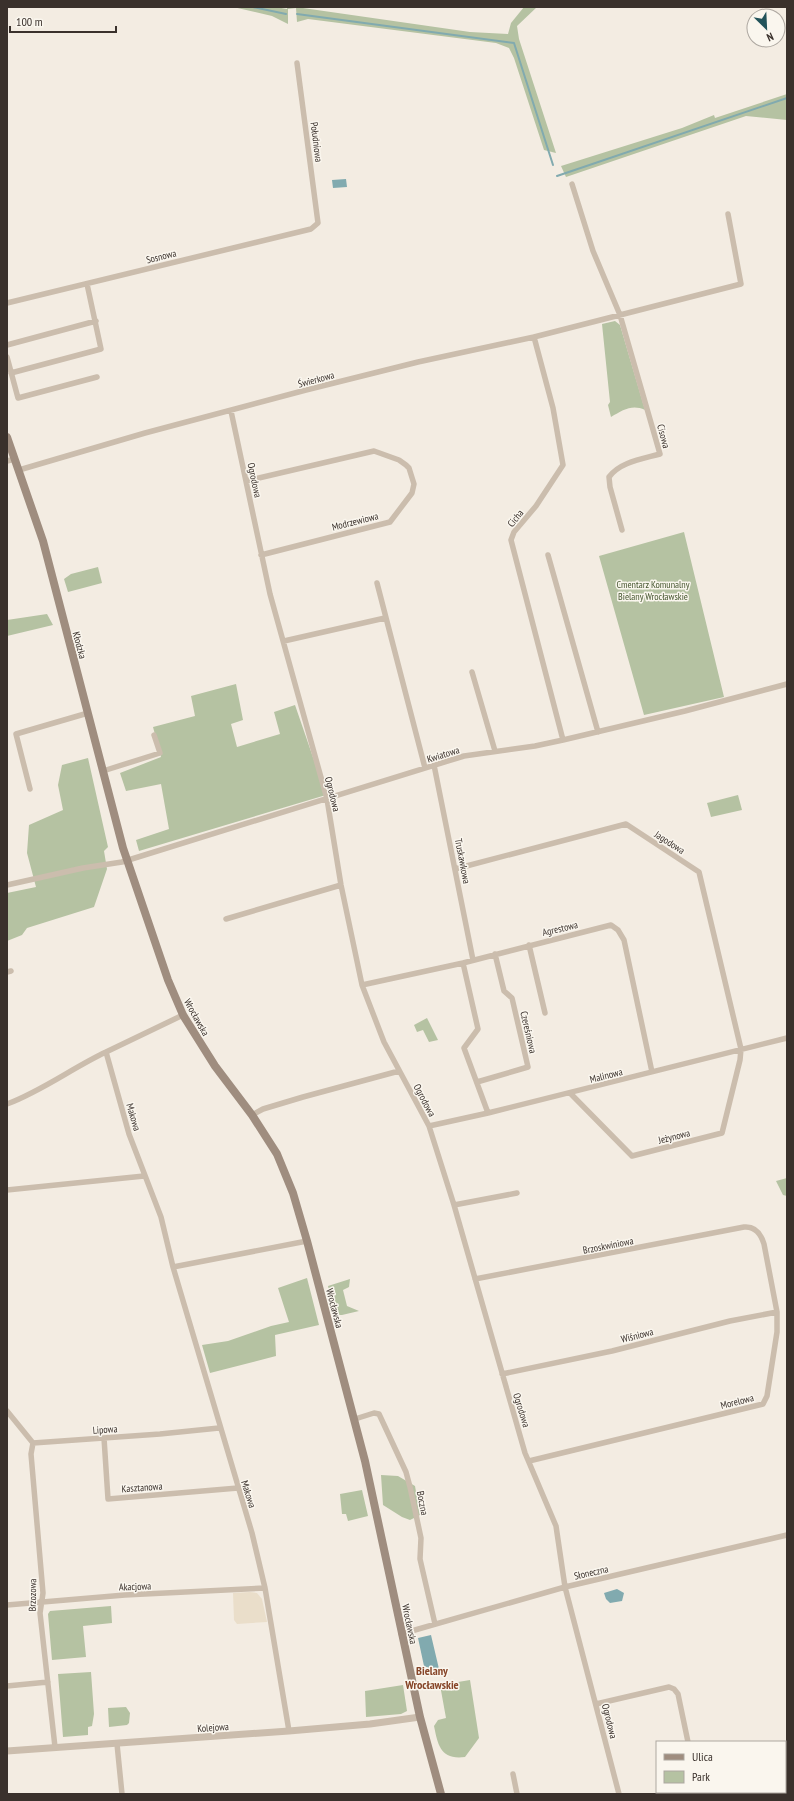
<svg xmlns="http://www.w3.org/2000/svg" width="794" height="1801" font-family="'PT Sans Narrow',sans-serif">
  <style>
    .green { fill: #b5c2a2 }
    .plaza { fill: #eadeca }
    .water { fill: #81aaaf }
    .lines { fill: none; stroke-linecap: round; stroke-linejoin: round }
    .stream { stroke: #81aaaf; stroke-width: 2 }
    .minor { stroke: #cbbdad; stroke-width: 5.5 }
    .tertiary { stroke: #cbbdad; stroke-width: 7 }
    .secondary { stroke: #9f8d7f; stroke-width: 8 }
    .labels { text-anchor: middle; stroke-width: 3; stroke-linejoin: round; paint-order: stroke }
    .street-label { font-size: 10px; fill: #3a312c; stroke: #faf6ee }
    .park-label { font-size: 10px; fill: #465730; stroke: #faf6ee }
    .quarter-label { font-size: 12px; font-weight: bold; fill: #864528; stroke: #faf6ee }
  </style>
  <rect width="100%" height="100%" fill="#f3ece2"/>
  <path class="green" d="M233 7H276L287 9V7H296L470 32 508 34 511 23 524 7H537L517 26 519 39 556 153 544 150 514 58 509 48 496 43 308 19 297 22 296 8 288 9V24L272 16Z
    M787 94V120L746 116 566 177 561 166 682 128 714 115 715 118Z
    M615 321 620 325 645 410C632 404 623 410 611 417L608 405 610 402 602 324Z
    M684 532 724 697 644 715 599 556Z
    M98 567 102 583 68 592 64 579 71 574Z
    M47 614 53 625 7 636V620Z
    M236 684 243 720 231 724 237 747 280 734 274 712 295 705 326 795 139 851 136 840 169 829 161 784 126 791 120 773 161 757 153 727 195 716 191 696Z
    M88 758 108 847 104 851 107 869 94 907 27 928 22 935 7 941V893L36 887 27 853 29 825 63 810 58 785 62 765Z
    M738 795 742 810 711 817 707 803Z
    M427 1018 438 1040 429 1042 423 1030 417 1032 414 1025Z
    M787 1178V1196L783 1195 776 1181Z
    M307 1278 319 1325 275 1335 276 1356 210 1373 202 1345 228 1341 271 1326 289 1322 278 1288Z
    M350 1279 349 1287 343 1290 347 1306 359 1311 342 1315H335L328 1286Z
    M381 1475 398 1476 415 1486 420 1515 410 1520 402 1517 383 1505Z
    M362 1490 368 1516 348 1521 346 1514H342L340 1494Z
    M111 1606 112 1623 83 1626 86 1657 52 1660 48 1614 50 1611Z
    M91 1672 94 1714 92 1726 88 1727V1735L63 1737 58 1674Z
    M470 1680 479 1738 465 1757C441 1760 438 1746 434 1726L438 1720 446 1718 440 1685Z
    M403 1685 407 1711 401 1714 366 1717 365 1691Z
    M126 1707 130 1713 129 1723 127 1725 109 1727 108 1708Z"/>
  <path class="plaza" d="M250 1592 257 1593 262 1599 267 1622 237 1624 234 1620 233 1593Z"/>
  <path class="water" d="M346 179 347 187 333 188 332 180Z
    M617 1589 624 1593 622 1601 610 1603 606 1599 604 1593Z
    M431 1635 439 1669 434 1670 424 1666 418 1638Z"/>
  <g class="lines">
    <path class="stream" d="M253 7 286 14
      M297 14 514 43 553 165
      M557 176 787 98"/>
    <path class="minor" d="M572 184 593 251 620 315 660 454C642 459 620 462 609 477L610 487 622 530
      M7 303 311 229 318 223 297 63
      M534 337 553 408 563 465 536 506 514 532 511 540 563 740
      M7 345 96 321
      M7 357 18 398 97 377
      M11 373 101 349 87 284
      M231 411 270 594 327 799 341 885 362 985 384 1042 429 1126 454 1205 525 1453 556 1526 565 1587 619 1794
      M7 461 15 459
      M19 470 145 433 306 390 418 362 534 337 741 284 728 214
      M246 481 374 451 399 460 406 465 409 468 414 484 412 493 390 522 261 555
      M548 555 598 732
      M377 583 425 768
      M284 641 385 618
      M472 672 495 751
      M434 765 473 960
      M103 771 160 753 154 735
      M30 789 16 734 88 713
      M455 869 626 824 699 872 741 1049 740 1060 722 1133 632 1156 570 1093
      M7 885 83 868 122 862 464 756 535 746 563 740 685 711 787 684
      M226 919 341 885
      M529 945 545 1013
      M463 963 478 1029 464 1048 488 1113
      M7 972 11 971
      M362 985 463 963 611 925 618 930 624 940 652 1072
      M183 1015 106 1052 129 1134 161 1217 173 1267 252 1533 265 1588 289 1731
      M477 1082 528 1067 512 998 504 991 495 954
      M7 1104C42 1091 72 1068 106 1052
      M252 1115 263 1109 303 1097 399 1071
      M429 1126 488 1113 787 1038
      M7 1190 144 1176
      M454 1205 517 1193
      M173 1267 307 1241
      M475 1279 744 1227C755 1226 761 1234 764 1244L777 1312V1332L767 1396 763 1404 529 1461
      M502 1374 612 1351 730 1321 777 1312
      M7 1411 33 1443 160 1434 219 1428
      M355 1419 374 1413 379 1414 406 1472 410 1487 421 1538 420 1559 435 1624
      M104 1438 108 1499 238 1488
      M33 1443 31 1454 43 1593 40 1613 55 1747
      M7 1605 125 1595 265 1588
      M401 1634 565 1587 787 1535
      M7 1686 48 1682
      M596 1704 669 1687 674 1689 678 1694 688 1742
      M117 1744 122 1794
      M513 1774 517 1794
      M691 1792 692 1794"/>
    <path class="tertiary" d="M7 1751 289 1731 370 1724 420 1717"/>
    <path class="secondary" d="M7 437 43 541 123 848 168 980 183 1015 215 1066 252 1115 277 1154 293 1193 307 1241 365 1461 420 1717 441 1794"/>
  </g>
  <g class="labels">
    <g class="street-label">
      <text transform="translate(317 142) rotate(83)" y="4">Południowa</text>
      <text transform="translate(161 256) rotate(-14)" y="4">Sosnowa</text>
      <text transform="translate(316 379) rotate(-15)" y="4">Świerkowa</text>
      <text transform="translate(664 436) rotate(75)" y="4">Cisowa</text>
      <text transform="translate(255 480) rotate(78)" y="4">Ogrodowa</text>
      <text transform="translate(515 518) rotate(-51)" y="4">Cicha</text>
      <text transform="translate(355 521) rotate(-14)" y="4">Modrzewiowa</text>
      <text transform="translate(80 645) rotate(75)" y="4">Kłodzka</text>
      <text transform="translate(443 754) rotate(-17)" y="4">Kwiatowa</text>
      <text transform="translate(333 794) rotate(76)" y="4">Ogrodowa</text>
      <text transform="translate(670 842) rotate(33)" y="4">Jagodowa</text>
      <text transform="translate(463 861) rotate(79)" y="4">Truskawkowa</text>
      <text transform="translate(560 928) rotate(-13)" y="4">Agrestowa</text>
      <text transform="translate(197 1017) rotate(61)" y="4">Wrocławska</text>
      <text transform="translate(529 1032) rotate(77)" y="4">Czereśniowa</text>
      <text transform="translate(606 1075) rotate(-14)" y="4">Malinowa</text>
      <text transform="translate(425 1100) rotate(62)" y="4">Ogrodowa</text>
      <text transform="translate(134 1117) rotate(74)" y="4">Makowa</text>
      <text transform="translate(674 1136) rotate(-14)" y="4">Jeżynowa</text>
      <text transform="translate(608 1245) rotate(-11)" y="4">Brzoskwiniowa</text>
      <text transform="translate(335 1308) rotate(75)" y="4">Wrocławska</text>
      <text transform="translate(637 1335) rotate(-14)" y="4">Wiśniowa</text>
      <text transform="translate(737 1401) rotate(-14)" y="4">Morelowa</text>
      <text transform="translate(522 1410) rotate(73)" y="4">Ogrodowa</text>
      <text transform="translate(105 1429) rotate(-4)" y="4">Lipowa</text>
      <text transform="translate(142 1487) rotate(-4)" y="4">Kasztanowa</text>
      <text transform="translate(249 1494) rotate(73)" y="4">Makowa</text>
      <text transform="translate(423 1503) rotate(79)" y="4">Boczna</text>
      <text transform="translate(591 1572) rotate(-13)" y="4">Słoneczna</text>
      <text transform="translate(135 1586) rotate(-2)" y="4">Akacjowa</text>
      <text transform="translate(32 1595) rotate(-89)" y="4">Brzozowa</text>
      <text transform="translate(410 1624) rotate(78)" y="4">Wrocławska</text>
      <text transform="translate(610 1721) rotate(76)" y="4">Ogrodowa</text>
      <text transform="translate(213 1727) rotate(-4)" y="4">Kolejowa</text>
    </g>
    <g class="park-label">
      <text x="653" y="588">Cmentarz Komunalny<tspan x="653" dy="12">Bielany Wrocławskie</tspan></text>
    </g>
    <g class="quarter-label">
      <text x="432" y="1675">Bielany<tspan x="432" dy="14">Wrocławskie</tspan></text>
    </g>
  </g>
  <rect width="794" height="1801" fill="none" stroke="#3a312c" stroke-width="16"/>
  <rect x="656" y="1741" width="130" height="52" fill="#faf6ee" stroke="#ada7a0"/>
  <rect x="664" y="1754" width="20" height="6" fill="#9f8d7f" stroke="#ada7a0"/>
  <text x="692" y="1761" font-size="12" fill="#3a312c">Ulica</text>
  <rect x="664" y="1771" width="20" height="12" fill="#b5c2a2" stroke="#ada7a0"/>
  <text x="692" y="1781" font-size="12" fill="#3a312c">Park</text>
  <g transform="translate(766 28) rotate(156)"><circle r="19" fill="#faf6ee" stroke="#ada7a0"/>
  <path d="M0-3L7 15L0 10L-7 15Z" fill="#22535a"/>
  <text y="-6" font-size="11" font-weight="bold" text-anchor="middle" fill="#3a312c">N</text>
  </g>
  <path d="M10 26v6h106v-6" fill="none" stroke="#3a312c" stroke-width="2"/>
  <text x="16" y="26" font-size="12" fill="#3a312c" stroke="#faf6ee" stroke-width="3" paint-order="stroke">100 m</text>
</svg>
